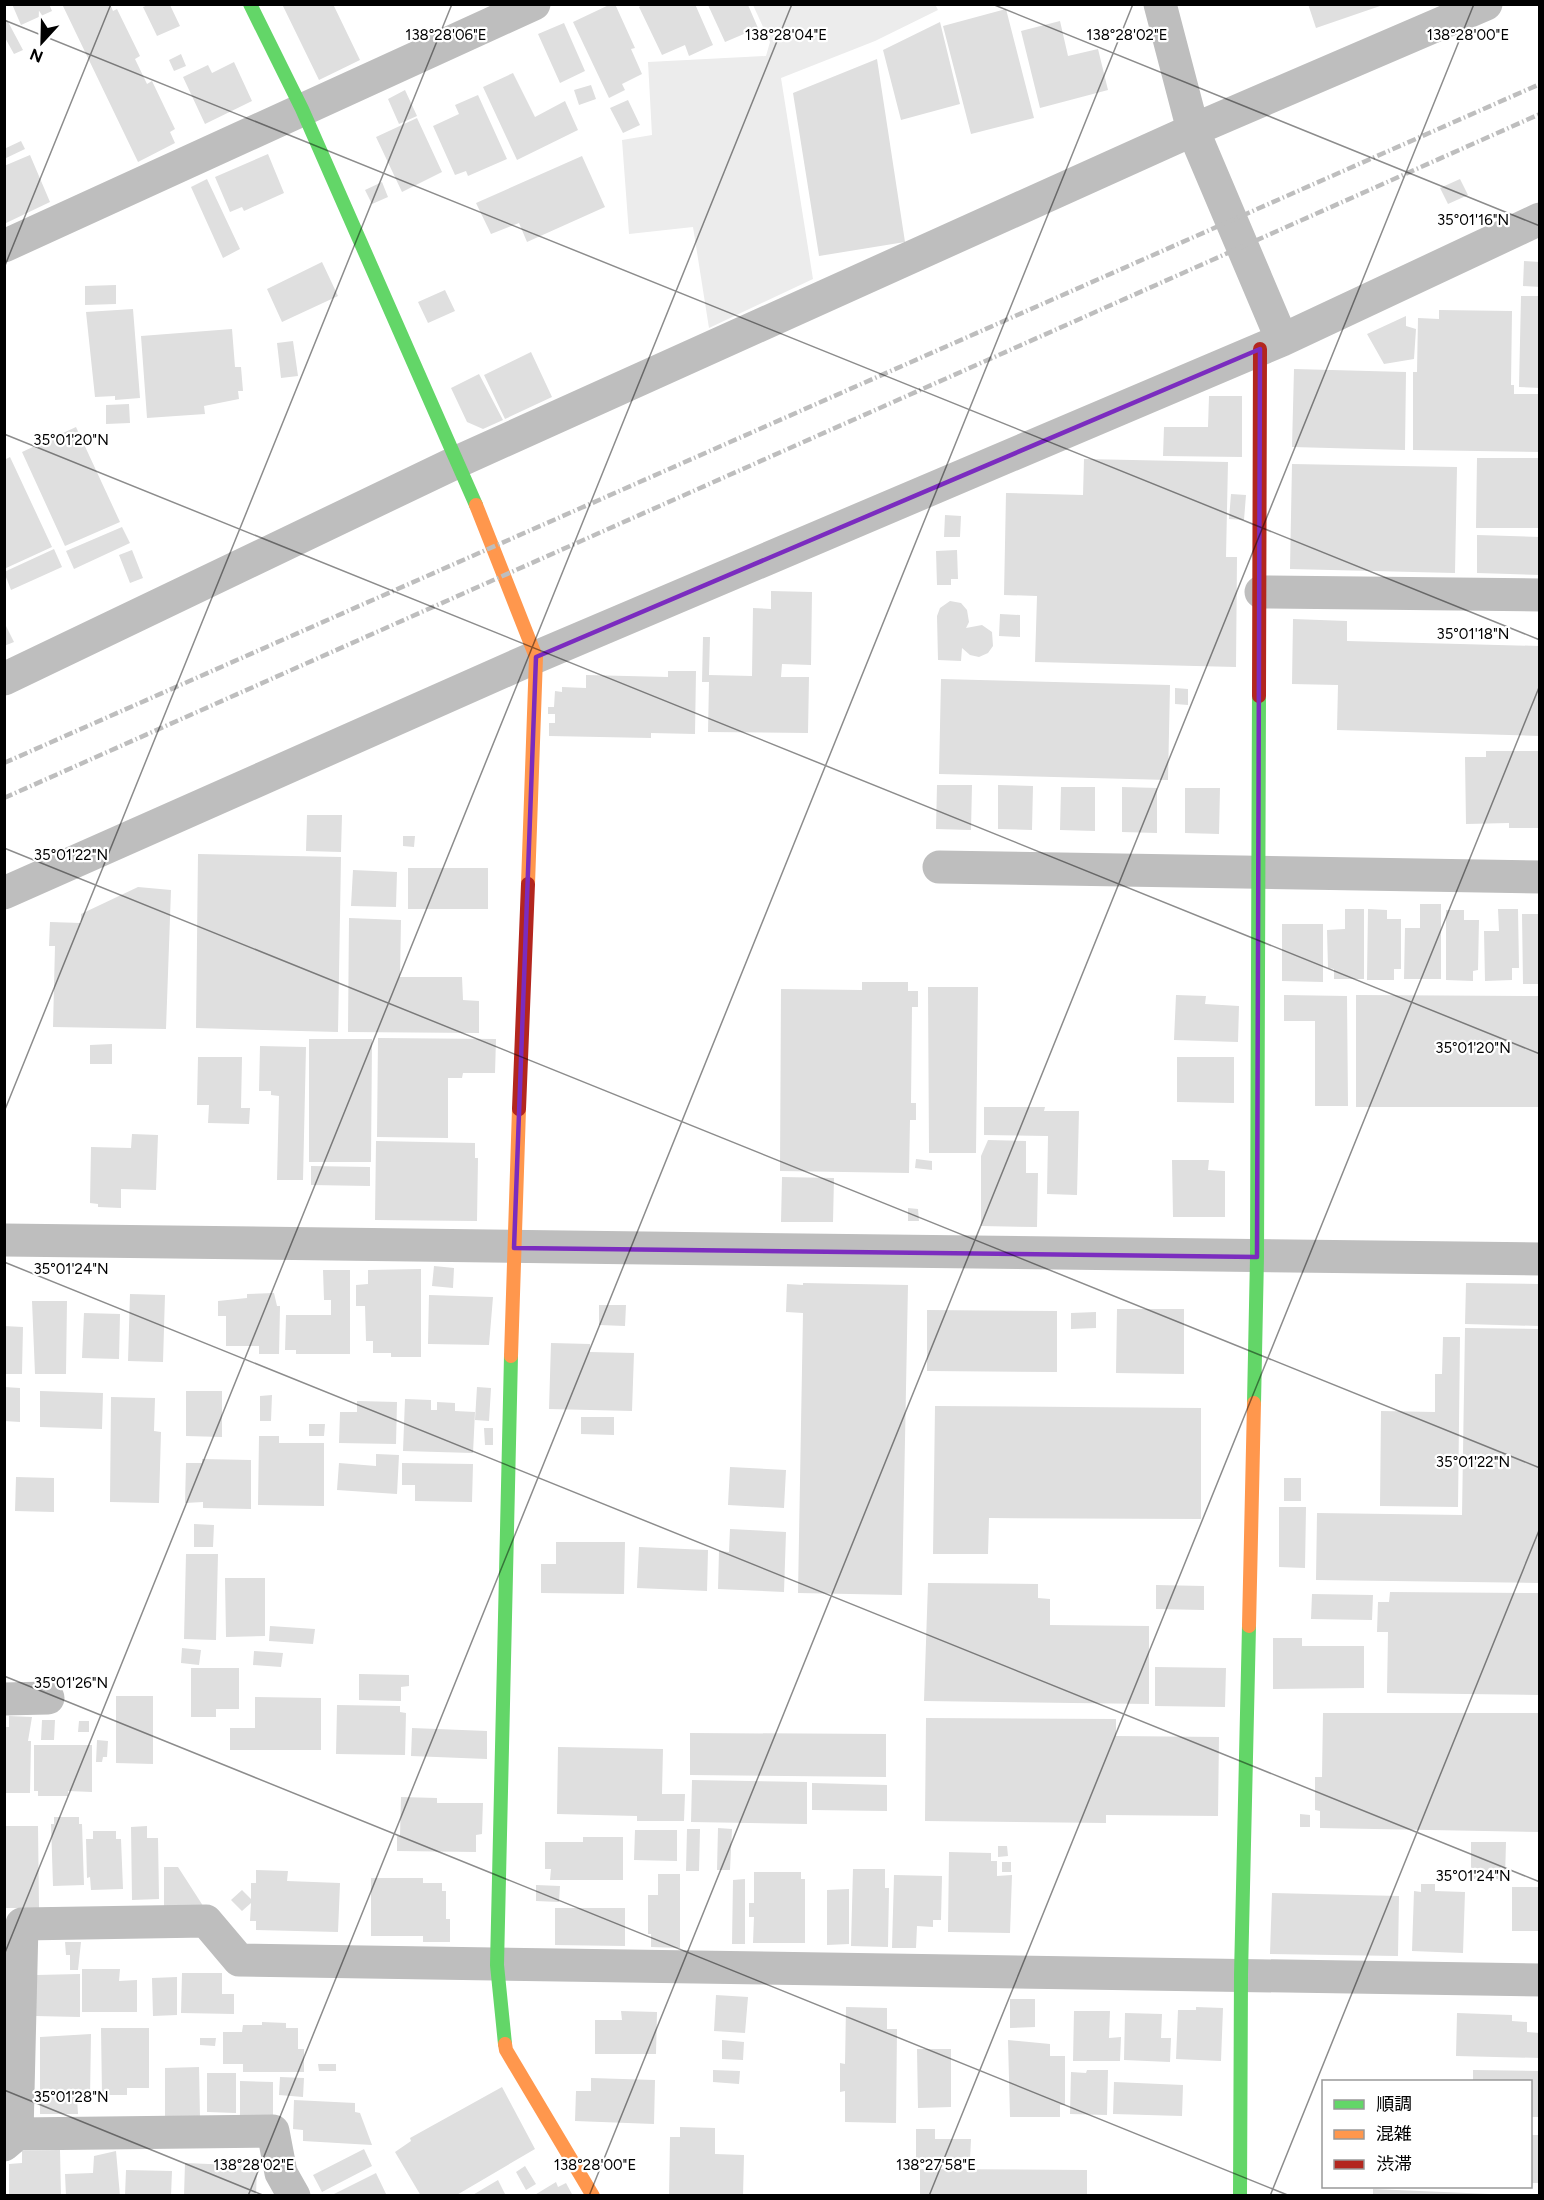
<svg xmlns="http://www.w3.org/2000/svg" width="1544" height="2200" font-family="Figtree,'Noto Sans JP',sans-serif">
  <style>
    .green { fill: #ececec }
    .building { fill: #dfdfdf }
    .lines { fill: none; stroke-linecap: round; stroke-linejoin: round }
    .street { stroke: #bebebe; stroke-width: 33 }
    .fast { stroke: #63d668; stroke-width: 14 }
    .slow { stroke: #ff974d; stroke-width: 14 }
    .jam { stroke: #b3261e; stroke-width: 14 }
    .rail { stroke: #bebebe; stroke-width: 4.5; stroke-dasharray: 9 3 1.5 3; stroke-linecap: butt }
    .marked { fill: none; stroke: #7b2cbf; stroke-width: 4.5; stroke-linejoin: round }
    .ticks { fill: none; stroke: #000; stroke-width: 1.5; stroke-opacity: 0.45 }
    .ticks-label { font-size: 15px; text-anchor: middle; fill: #000; stroke: #fff; stroke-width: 4.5; stroke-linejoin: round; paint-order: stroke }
  </style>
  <rect width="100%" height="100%" fill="#fff"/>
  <path class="green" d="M935 4 938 10 875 41 781 78 813 279 709 328 693 227 629 234 622 140 652 135 648 62 766 56 770 42 753 5Z"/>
  <path class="building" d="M12 4H49L52 11 21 25Z
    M62 4H110L113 11 117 9 140 56 135 59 147 84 152 81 175 129 170 132 175 143 138 162Z
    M282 4H333L360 60 319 80Z
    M611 4H615L635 48 631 49 642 74 622 84 625 90 609 98 573 22Z
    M643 4H695L713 45 689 56 685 45 662 55 639 7Z
    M1308 4H1383V5L1316 28Z
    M148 5H170L180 26 157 36 143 7Z
    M708 5H748L758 28 725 42Z
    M1006 9 1034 118 971 134 943 26Z
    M7 20 23 50 14 54 4 36V21Z
    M1060 21 1068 56 1098 49 1108 90 1040 108 1021 31Z
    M940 22 960 104 901 120 883 50Z
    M564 23 585 71 560 83 538 34Z
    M181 54 186 66 174 71 169 60Z
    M877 59 905 242 819 256 793 93Z
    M234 62 252 101 205 124 183 77 208 65 212 73Z
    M513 73 535 117 565 101 578 130 517 160 483 87Z
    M591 85 596 99 579 105 574 90Z
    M405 90 417 116 399 124 388 99Z
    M478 95 507 159 468 176 466 171 455 175 433 126 459 114 455 105Z
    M628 100 640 125 623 133 610 108Z
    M417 118 442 172 402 192 376 137Z
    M21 141 25 149 4 159V149Z
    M268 154 284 193 244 211 242 207 230 212 215 177Z
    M30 155 50 202 4 224V166Z
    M582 156 605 207 527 242 519 223 491 234 476 203Z
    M207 179 240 249 223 258 191 187Z
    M1460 179 1468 195 1448 204 1440 188Z
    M382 182 388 197 372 204 365 190Z
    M1524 261 1540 262V287L1523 286Z
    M322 262 338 296 282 322 267 289Z
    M116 285V304L85 305V286Z
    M445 290 455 311 428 323 418 302Z
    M1521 296H1540V388L1519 387Z
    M133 309 140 398 115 400V396L95 397 86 312Z
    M1439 310 1512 311 1511 385H1514V394H1540V452L1413 450V372H1417L1418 318 1439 319Z
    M1406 316V326L1416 329 1414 359 1384 364 1367 334Z
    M232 329 235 367H241L243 391H238L239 399 204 406 205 414 147 418 141 336Z
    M293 341 298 376 281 378 277 343Z
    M531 352 552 397 505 419 484 375Z
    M1294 369 1406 372 1405 450 1292 447Z
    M479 374 503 420 483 429 467 422 451 388Z
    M1209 396H1242V457L1163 456 1164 427H1208Z
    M129 404 130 423 106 424V405Z
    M76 427 120 522 65 546 22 452Z
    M10 457 52 547 4 569V460Z
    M1477 458H1540V528H1476Z
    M1084 459 1228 462 1226 557H1237L1236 667 1035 662 1037 596 1004 595 1006 493 1083 495Z
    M1292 464 1457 467 1455 573 1290 569Z
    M1231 494 1246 495 1244 520 1229 519Z
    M945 515 961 516 960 537H944Z
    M122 527 130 543 74 569 66 551Z
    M1477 535 1540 537V575L1477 573Z
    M54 549 62 567 11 590 4 572Z
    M132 550 143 578 130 583 119 555Z
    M957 550 958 579H951V585H937L936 551Z
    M771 591 812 592 811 665 782 664 781 677H809L808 733 708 732 709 682H702L703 637H710L709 675 752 676 753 608 771 609Z
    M950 601 961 603 967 610 969 622 966 628 982 625 992 632 993 646 988 653 979 657 970 655 962 648 961 661 938 660 937 616 940 608Z
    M1000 614 1020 615V637L999 636Z
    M1293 619 1347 621V641L1540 646V736L1337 730 1338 685 1292 684Z
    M4 622 14 642 4 646Z
    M668 671H696L695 734 651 733V738L549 736V723H555V714H548V707H554L555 691 562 692V687L586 688V675L668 677Z
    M941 679 1170 685 1168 780 939 774Z
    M1175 688 1188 689V705L1175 704Z
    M1486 751H1540V828H1509V823L1466 824 1465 757H1486Z
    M937 785H972L971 830 936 829Z
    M998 785 1033 786 1032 830 998 829Z
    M1061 787H1095V831L1060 830Z
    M1122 787 1157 788V833L1122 832Z
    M1185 788H1220L1219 834 1185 833Z
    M307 815H342L341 852 306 851Z
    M403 836H415L414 847 403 846Z
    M198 854 341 857 338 1032 196 1028Z
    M408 868H488V909H408Z
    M353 870 397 872 396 907 351 906Z
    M138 887 171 890 166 1029 53 1027 55 946H49L50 922 81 923V914Z
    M1420 904H1441V979H1404L1405 928H1420Z
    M1345 909H1364V979H1334V969L1328 968 1327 930 1345 929Z
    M1368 909 1387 910V919H1401V969H1394V980H1367Z
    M1498 909H1518L1519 968H1512V980L1485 981 1484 931H1499Z
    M1446 910H1464V920H1479L1478 970 1473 971V981L1446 980Z
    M1522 914H1540V984H1523Z
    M349 918 401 920 400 977H462L463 1000 479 1001V1033L348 1032Z
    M1282 924H1323V982L1282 981Z
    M862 982H908V991H918V1007H912L911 1103H916V1120H910L909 1173 780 1171 781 989 862 990Z
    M928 987H978L976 1153H929Z
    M1176 995 1206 996 1205 1004 1239 1006 1238 1042 1174 1040Z
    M1284 995 1347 996 1348 1106H1315V1021H1284Z
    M1356 995 1540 996V1107H1356Z
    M378 1038 496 1039 495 1073H463L462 1078H448V1138L377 1137Z
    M309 1039H372L371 1162H309Z
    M112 1044V1064H90V1045Z
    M260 1046 306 1047 303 1180H277L279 1096 271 1095V1091H259Z
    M198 1057H242L241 1108H250L249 1124 208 1123 209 1105H197Z
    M1177 1057H1234V1103L1177 1102Z
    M984 1107H1045L1044 1111H1079L1077 1195 1047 1194 1048 1136 984 1135Z
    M132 1134 158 1135 156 1190 121 1189V1208L98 1207V1204L90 1203 91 1147 131 1148Z
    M988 1140 1026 1141V1173H1038L1037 1227 981 1226V1156Z
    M376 1141 475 1143V1158H478L477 1221 375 1220Z
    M916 1159 932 1161V1170L915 1168Z
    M1172 1160H1209L1208 1170 1225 1171V1217H1173Z
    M311 1166 370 1167V1186L311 1185Z
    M782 1177 834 1178 833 1222H781Z
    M908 1208 918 1209 919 1221H908Z
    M434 1266 454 1268 453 1288 432 1286Z
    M421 1269V1357H391V1353H373V1341H366L365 1306H356V1285L368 1284V1270Z
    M323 1270H350V1354H296V1350H285L286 1315H331V1300H324Z
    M803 1283 908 1285 902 1595 798 1593 803 1313 786 1312 787 1284 803 1285Z
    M1466 1283 1540 1284V1326L1465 1324Z
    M274 1293 277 1306H280L279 1354H259V1346H226V1316H218V1301L247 1298V1294Z
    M130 1294 165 1295 163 1362 128 1361Z
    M429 1295 493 1297 489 1345 428 1344Z
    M32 1301H67L66 1374H35Z
    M599 1305H626L625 1326 599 1325Z
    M1117 1309H1184V1374L1116 1373Z
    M927 1310 1057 1311V1372L927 1371Z
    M1096 1312V1328L1071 1329V1313Z
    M84 1313 120 1314 119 1359 82 1358Z
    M4 1326 23 1327 22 1374H4Z
    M1465 1328 1540 1329V1583L1316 1580 1317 1513 1462 1515Z
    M1443 1337H1460L1458 1507 1380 1506 1381 1411 1435 1412V1374H1442Z
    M551 1343 590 1344V1352L634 1353 632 1411 549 1409Z
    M4 1387 20 1388V1422L4 1421Z
    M477 1387 491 1388 489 1421 475 1420Z
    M40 1391 103 1393 102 1429 40 1427Z
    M186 1391H222V1437L186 1436Z
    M272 1395 271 1421H260V1396Z
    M111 1397 155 1398 154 1431 161 1432 159 1503 110 1502Z
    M405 1399 431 1400V1410H437V1402L455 1403V1411L475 1412 473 1453 403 1451Z
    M357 1401 397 1402 396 1444 339 1443 340 1412H357Z
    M935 1406 1201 1408V1519L989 1518 988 1554H933Z
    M581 1417H614V1435L581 1434Z
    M309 1424H325L324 1436H309Z
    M484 1428H493V1445H485Z
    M259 1436H279V1443H324V1506L258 1505Z
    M376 1454 399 1455 397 1494 337 1490 339 1463 376 1466Z
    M202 1459 251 1460V1509L203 1508V1502L185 1503 186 1463H202Z
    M402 1463 473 1464 472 1502 415 1501V1485H402Z
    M730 1467 786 1470 784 1508 728 1505Z
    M16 1477 54 1478V1512L15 1511Z
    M1284 1478H1301V1501H1284Z
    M1279 1507H1306L1305 1568 1279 1567Z
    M194 1524 214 1525 213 1547H194Z
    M730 1529 786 1532 784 1592 718 1589 719 1551 729 1552Z
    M556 1542H625L624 1594 541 1593V1564H556Z
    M639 1547 708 1550 707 1591 637 1588Z
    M186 1554H218L216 1640 184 1639Z
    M225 1578H265V1636L226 1637Z
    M928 1583 1038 1584V1598L1050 1599V1625L1149 1626V1704L924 1701Z
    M1156 1585 1204 1586V1610L1156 1609Z
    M1390 1592 1540 1593V1695L1387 1693 1388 1632H1377L1378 1602H1389Z
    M1312 1594 1373 1595 1372 1620 1311 1619Z
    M270 1626 315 1629 313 1644 269 1641Z
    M1273 1638H1302V1646H1364V1688L1273 1689Z
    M182 1648 201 1650 199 1665 181 1663Z
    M254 1651 283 1653 281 1667 253 1665Z
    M1155 1667 1226 1668 1225 1707 1155 1706Z
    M191 1668H239V1709H216V1717H191Z
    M359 1674 409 1675V1686L401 1687V1701L359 1700Z
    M116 1696H153V1764L116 1763Z
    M255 1697 321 1698V1750H230V1728H255Z
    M337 1705 400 1706V1712L406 1713 405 1755 336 1754Z
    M1323 1713H1540V1832L1320 1828V1811L1315 1810V1777H1322Z
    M9 1716 32 1717 28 1741H31L30 1793H4V1727H9Z
    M926 1718 1116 1719V1736L1219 1737 1218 1816 1106 1815V1823L925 1821Z
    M42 1720H55L54 1740H41Z
    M79 1721H89V1732H78Z
    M412 1728 487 1731V1759L411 1756Z
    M690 1733 886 1734V1777L690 1775Z
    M97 1740 108 1741 107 1757H103L102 1762H96Z
    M34 1745H92V1792L68 1791V1796H38V1791H34Z
    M558 1747 663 1749 662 1794H685L684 1821H637V1816L557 1814Z
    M692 1780 807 1782V1824L691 1822Z
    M812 1783 887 1785V1811L812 1810Z
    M401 1797 437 1798V1803H483L482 1834 476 1835V1852L397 1851V1836H400Z
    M1300 1814 1310 1815V1827H1300Z
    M54 1817H79V1824H82L84 1885 53 1886 51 1824H54Z
    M4 1826H38L39 1908H4Z
    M147 1826V1838H158L159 1899 132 1900 131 1827Z
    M718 1828 732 1829 730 1870H717Z
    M687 1829H700L699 1871H686Z
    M635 1830H677V1861L634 1860Z
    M93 1831H116V1839H121L123 1889 91 1890 90 1877 87 1878 86 1839H93Z
    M583 1837H623V1880H550L551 1869H545V1842H583Z
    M1471 1842H1506L1505 1879H1471Z
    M998 1846H1007L1008 1856 998 1857Z
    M949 1852 991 1853V1861H997V1876L1012 1875 1010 1933 948 1932Z
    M1002 1862H1011V1872H1002Z
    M164 1867H178L207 1912 164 1911Z
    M853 1869H885V1888H889L888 1947 851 1946Z
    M256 1870 288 1871 287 1881 340 1883 338 1932 256 1930V1921H250L251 1903 242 1911 231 1900 242 1890 251 1899V1883H256Z
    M754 1872H801V1879H805V1943H753L754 1917H749V1903H754Z
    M658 1874H680V1948L651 1947V1934H648V1895H658Z
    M894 1875 942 1876 941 1920H933V1927L917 1926 916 1948H892Z
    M371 1878H423V1883H442V1891H446V1919H450V1942H423V1936H371Z
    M745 1879V1944H732L733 1880Z
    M1421 1884H1435V1891L1465 1892 1463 1953 1412 1951 1414 1891 1421 1892Z
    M536 1885 560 1886 559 1902 536 1901Z
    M1512 1887H1540V1931H1512Z
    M849 1889V1944L827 1945V1890Z
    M1272 1893 1399 1896 1398 1956 1270 1954Z
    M555 1908H625V1946L555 1945Z
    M65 1942H81L78 1970H70V1955H66Z
    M82 1969H120L119 1981 137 1980V2012H82Z
    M182 1973H222V1994H234V2014L181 2013Z
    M80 1974V2017L35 2016 36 1975Z
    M177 1977V2015L153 2016 152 1978Z
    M716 1995 748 1997 745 2033 714 2031Z
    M1010 1999H1035V2027L1010 2028Z
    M846 2007 887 2008V2029H897L896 2123 845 2122V2091L840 2092V2063L845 2064Z
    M1196 2007 1223 2008 1221 2061 1176 2059 1178 2010H1196Z
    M621 2011 657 2012 656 2054H595V2020H622Z
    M1074 2011H1110L1109 2038 1121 2037 1120 2061H1073Z
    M1125 2013 1162 2014 1161 2038H1171L1170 2062 1124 2060Z
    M1457 2013 1512 2015V2021L1527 2022V2032L1540 2033V2058L1456 2056Z
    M262 2022 286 2023V2028H298V2049H304V2072H243V2064H223V2032H242L243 2025H262Z
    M101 2028H149V2088H127V2095H102Z
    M91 2034 90 2098H77L78 2114H40V2037Z
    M200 2038H216L215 2046 200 2045Z
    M722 2040 744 2042 743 2060 722 2059Z
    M1008 2040 1050 2044V2056H1065V2105H1060V2117H1010Z
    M917 2049H951V2107L918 2108Z
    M318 2064H336V2071H319Z
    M199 2067 200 2118H165V2068Z
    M713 2070 740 2071 739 2084 713 2082Z
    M1087 2070H1108L1107 2115 1070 2114 1071 2072 1086 2073Z
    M1473 2070 1540 2071 1539 2117H1530V2082H1473Z
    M207 2073H236V2113L207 2112Z
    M280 2077 304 2078 303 2097 279 2095Z
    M591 2078 655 2080 654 2124 575 2121 576 2091H591Z
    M240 2081 273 2082V2124H240Z
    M1114 2082 1183 2085 1182 2116 1113 2114Z
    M502 2087 535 2149 455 2196H421L395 2152 411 2141 410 2138Z
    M294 2100 355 2103V2112L360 2113 372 2145 303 2141V2130L293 2129Z
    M680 2127 715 2128V2154L744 2155 743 2196H669L670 2137H680Z
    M916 2129H935V2139H971L970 2159H916Z
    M1530 2135H1540V2183H1530Z
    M364 2149 372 2166 322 2192 313 2175Z
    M60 2150 61 2196H9V2164L22 2163V2151Z
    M116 2151 120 2196H66L65 2174 93 2173 94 2156Z
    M185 2163 257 2166 256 2196H184Z
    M525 2166 536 2184 526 2190 516 2172Z
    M920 2169 1087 2170V2196H920Z
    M126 2170 172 2171 171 2196H125Z
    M376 2173 387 2196H330Z
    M498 2180 506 2196H471Z
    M556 2182 558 2187 566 2183 573 2196H533Z
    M1373 2189 1490 2194V2196H1373Z"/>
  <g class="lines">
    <path class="street" d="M1160 4 1193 130 1282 340
      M4 246 534 4
      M1261 592 1540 595
      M4 679 459 461 1193 130 1486 4
      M939 867 1540 877
      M4 893 536 657 1282 340 1540 219
      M4 1240 1540 1259
      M4 1699 48 1698
      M17 2134 273 2131 281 2173 294 2196
      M4 2145 17 2134 22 1924 206 1921 239 1960 1540 1980"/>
    <path class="fast" d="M250 4 302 109 476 505
      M1254 1403 1257 1257 1259 696
      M505 2044 497 1965 511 1356
      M1240 2196 1241 1975 1249 1626"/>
    <path class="slow" d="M476 505 536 657 528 884
      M511 1356 519 1109
      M1249 1626 1254 1403
      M505 2044 506 2050 593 2196"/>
    <path class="jam" d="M1259 696 1260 349
      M519 1109 528 884"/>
    <path class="rail" d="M4 763 1540 84
      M4 798 1540 114"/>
  </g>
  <path class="marked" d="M1260 349 1257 1257 514 1248 536 657Z"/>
  <path class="ticks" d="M992 4 1540 226M4 20 1540 640M4 268 111 4M4 434 1540 1054M4 848 1540 1468M4 1112 452 4M4 1262 1540 1882M4 1676 1290 2196M4 1955 792 4M4 2090 265 2196M248 2196 1133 4M589 2196 1474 4M929 2196 1540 685M1270 2196 1540 1528"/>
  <g class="ticks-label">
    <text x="1468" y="40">138°28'00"E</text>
    <text x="446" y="40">138°28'06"E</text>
    <text x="786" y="40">138°28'04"E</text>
    <text x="1127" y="40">138°28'02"E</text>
    <text x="1473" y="225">35°01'16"N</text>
    <text x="71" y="445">35°01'20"N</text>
    <text x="1473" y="639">35°01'18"N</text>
    <text x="71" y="860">35°01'22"N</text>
    <text x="1473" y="1053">35°01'20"N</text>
    <text x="71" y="1274">35°01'24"N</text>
    <text x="1473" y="1467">35°01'22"N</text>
    <text x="71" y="1688">35°01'26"N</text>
    <text x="1473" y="1881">35°01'24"N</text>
    <text x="71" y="2102">35°01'28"N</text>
    <text x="254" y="2170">138°28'02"E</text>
    <text x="595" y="2170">138°28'00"E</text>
    <text x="936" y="2170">138°27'58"E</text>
  </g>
  <rect width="1544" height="2200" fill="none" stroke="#000000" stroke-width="12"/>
  <rect x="1322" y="2080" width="210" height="108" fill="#ffffff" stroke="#999999" stroke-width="1.5"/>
  <rect x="1334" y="2100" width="30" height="9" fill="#63d668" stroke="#999999" stroke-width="1.5"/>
  <text x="1376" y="2110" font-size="18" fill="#000000">順調</text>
  <rect x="1334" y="2130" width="30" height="9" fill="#ff974d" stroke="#999999" stroke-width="1.5"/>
  <text x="1376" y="2140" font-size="18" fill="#000000">混雑</text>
  <rect x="1334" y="2160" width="30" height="9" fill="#b3261e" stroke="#999999" stroke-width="1.5"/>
  <text x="1376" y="2170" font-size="18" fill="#000000">渋滞</text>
  <g transform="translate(42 42) rotate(202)" stroke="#ffffff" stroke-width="4.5" paint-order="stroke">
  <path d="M0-4.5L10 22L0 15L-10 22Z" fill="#000000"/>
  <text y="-9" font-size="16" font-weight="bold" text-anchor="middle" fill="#000000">N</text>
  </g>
</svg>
